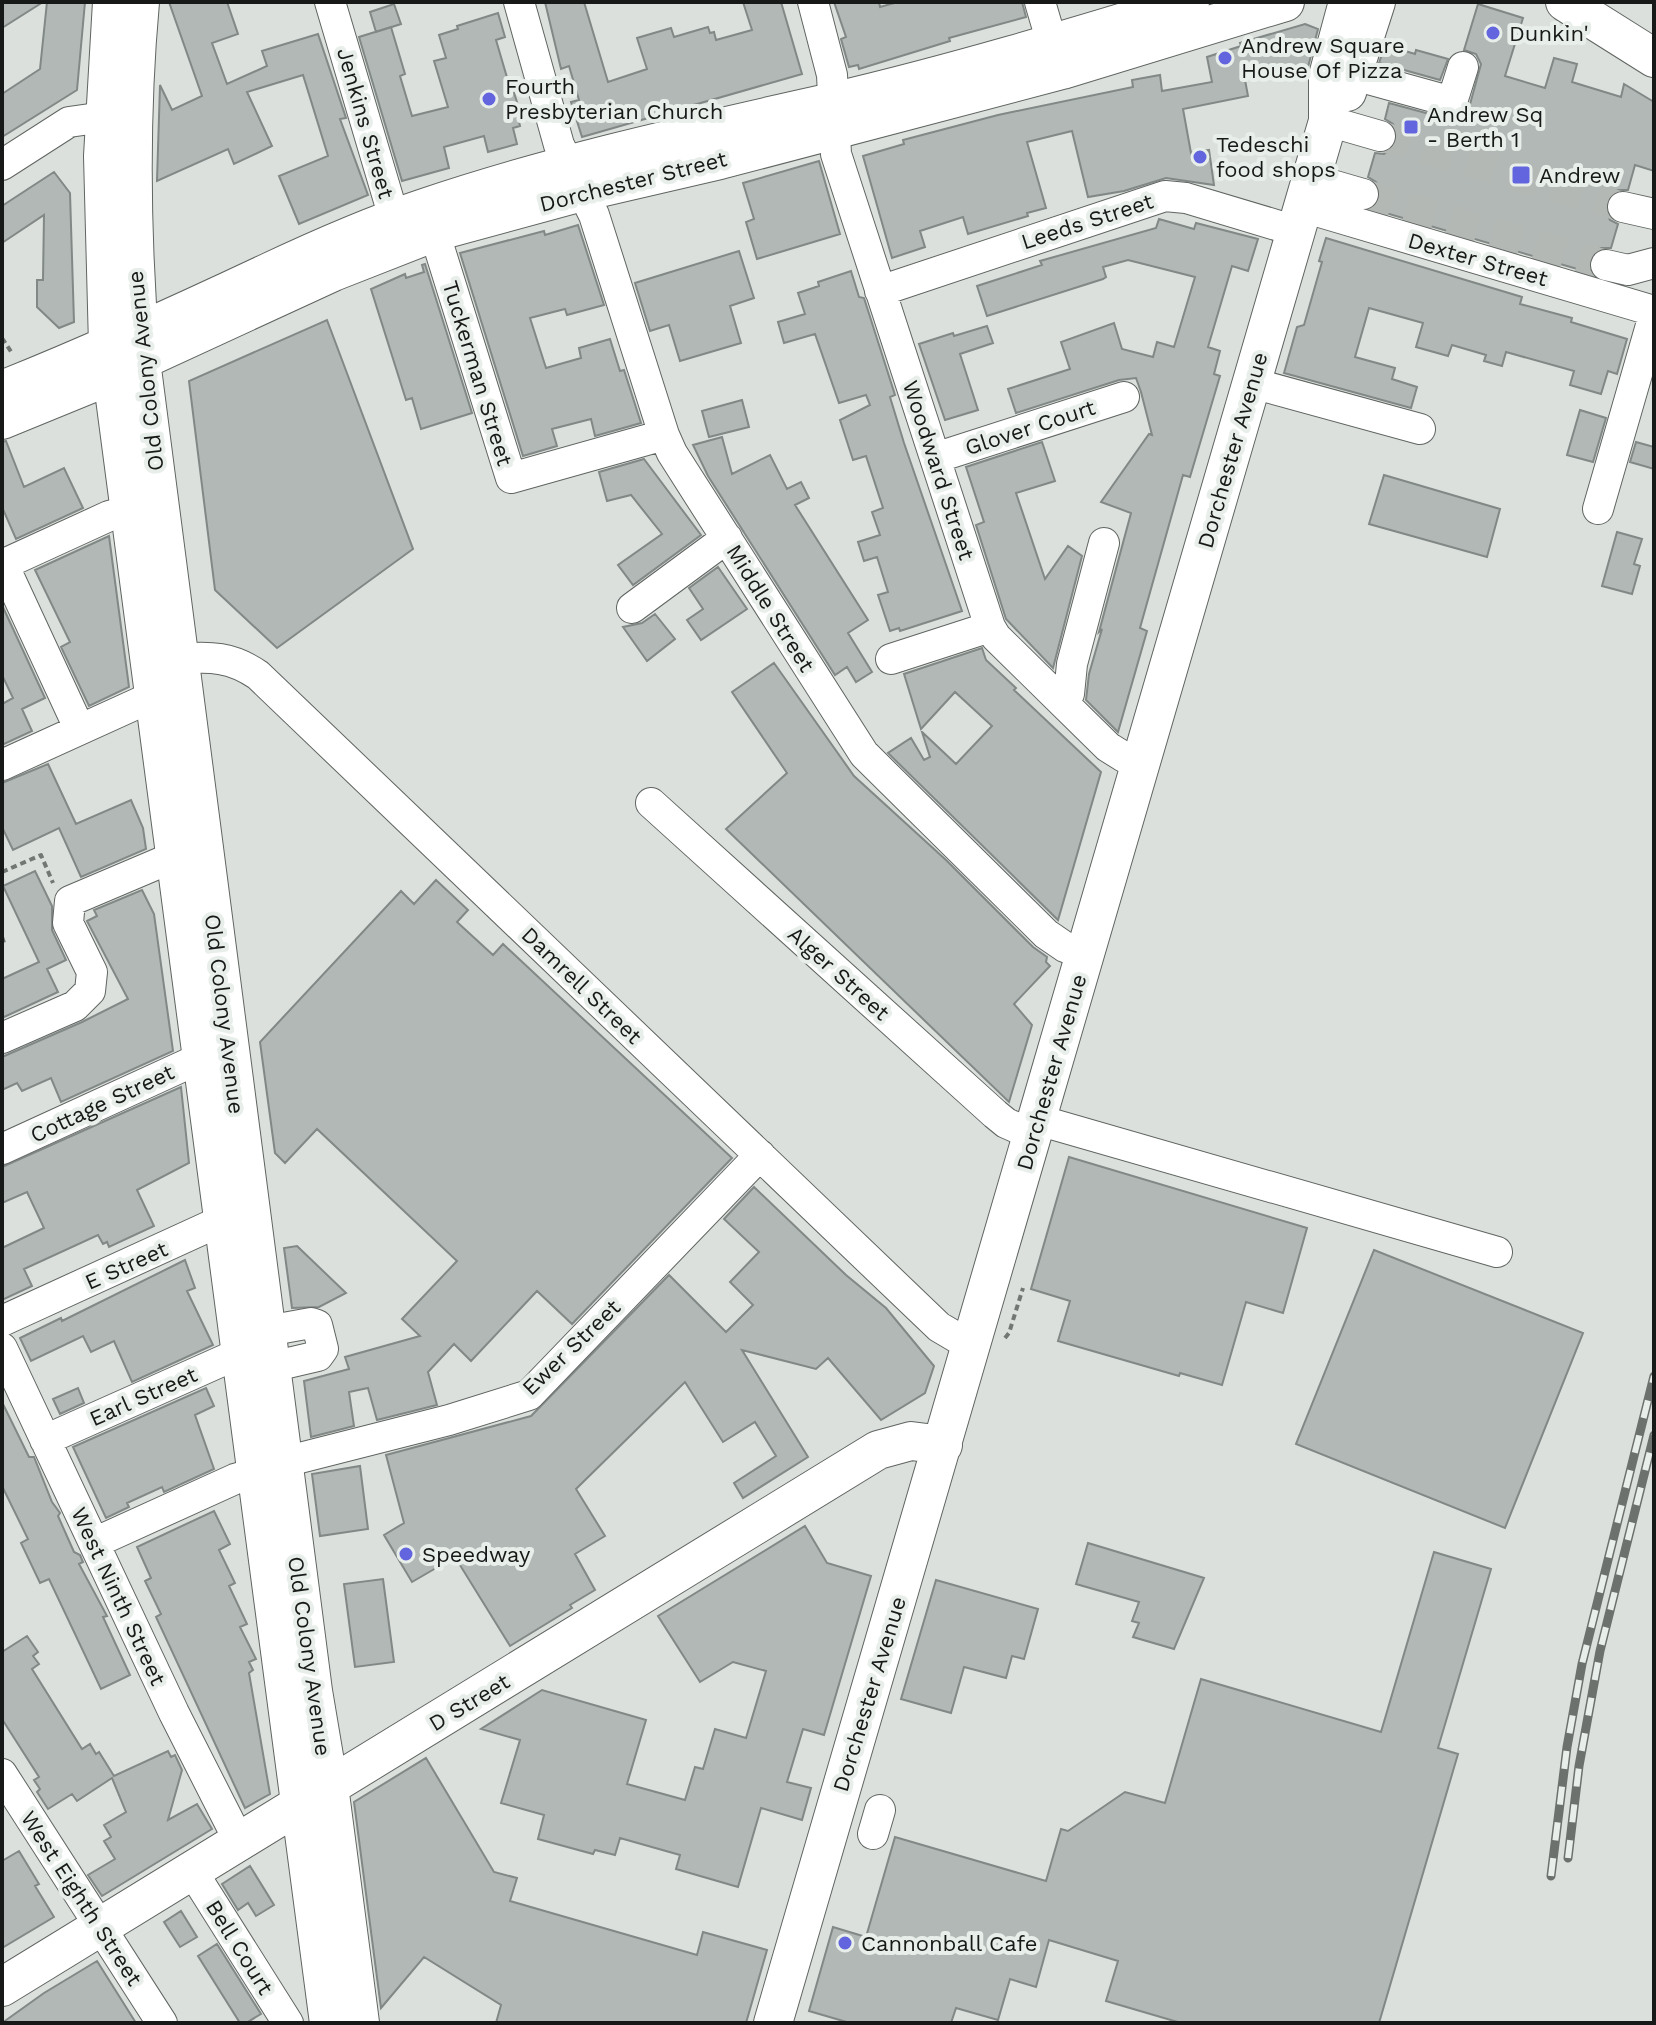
<svg xmlns="http://www.w3.org/2000/svg" width="1656" height="2025" font-family="'Work Sans',sans-serif">
  <style>
    .building { fill: #b1b8b6; stroke: #818886; stroke-width: 2 }
    .lines { fill: none; stroke-linecap: round; stroke-linejoin: round }
    .minor-tunnel { stroke: #b4b8b5; stroke-width: 30; stroke-dasharray: 30 15; stroke-linecap: butt }
    .minor-casing { stroke: #606561; stroke-width: 32 }
    .major-casing { stroke: #606561; stroke-width: 40 }
    .path { stroke: #737774; stroke-width: 4; stroke-dasharray: 6 4; stroke-linecap: butt }
    .minor { stroke: #fff; stroke-width: 30 }
    .major { stroke: #fff; stroke-width: 38 }
    .rail-casing { stroke: #6d716e; stroke-width: 9 }
    .rail { stroke: #e8eee9; stroke-width: 6; stroke-dasharray: 18; stroke-linecap: butt }
    .poi-dot { fill: #6265dd; stroke: #e8eee9; stroke-width: 3 }
    .labels { text-anchor: middle; stroke-width: 8; stroke-linejoin: round; paint-order: stroke }
    .poi-label { font-size: 22px; fill: #171918; stroke: #e8eee9; text-anchor: start }
    .street-label { font-size: 22px; fill: #171918; stroke: #e8eee9 }
  </style>
  <rect width="100%" height="100%" fill="#dbe0dc"/>
  <path class="building" d="M2 2H43L2 28Z
    M47 2H85L77 90 2 137V94L40 69Z
    M169 2H227L238 34 212 43 227 84 267 66 262 51 318 34 346 118 340 119 368 195 299 224 279 176 328 156 303 75 247 92 272 146 234 164 228 149 157 181 160 85 172 110 202 96Z
    M545 2H584L608 82 647 69 637 38 671 28 674 37 708 27 710 33 714 32 716 40 752 30 743 2H781L802 74 582 137 571 102 579 100 569 66 561 69Z
    M834 2H879L880 7 898 2H1022L1026 17 949 38 950 41 859 69 858 65 849 67 841 39 846 37Z
    M394 4 401 24 376 32 370 12Z
    M1478 4 1523 18 1505 76 1545 88 1554 58 1577 64 1572 82 1621 97 1624 84 1654 102V171L1635 165 1628 190H1618L1609 195 1606 202V212L1610 220 1618 224 1611 248H1601L1592 253 1588 262 1591 273 1372 209 1380 198 1381 190 1376 182 1368 177 1375 153 1384 154 1392 149 1397 140 1398 132 1393 124 1385 119 1389 103 1448 119H1457L1469 108 1481 64 1476 54 1464 50Z
    M498 13 505 37 496 40 511 91 513 90 519 108 516 109 520 126 513 128 517 144 488 152 484 136 444 147 449 168 402 181 359 37 391 27 405 74 400 76 412 116 448 107 434 61 446 58 439 35 458 29 457 26Z
    M1305 24 1318 29 1308 67 1243 69 1248 96 1183 109 1191 153 1209 150 1214 185 1166 178 1124 191 1088 197 1072 131 1027 142 1046 208 1027 213 1028 216 968 234 963 217 920 231 925 247 892 258 863 156 904 144 903 140 998 115 1133 87 1132 80 1160 75 1162 91 1212 82 1207 57 1241 46 1240 43Z
    M1385 45 1415 54 1416 50 1448 59 1440 80 1379 63Z
    M819 161 840 234 757 259 746 222 754 219 743 183Z
    M54 172 70 193 74 322 59 328 37 307V280H43L44 215 2 243V206Z
    M1159 219 1194 229 1196 223 1258 239 1248 271 1232 266 1208 347 1220 351 1214 374 1220 376 1190 477 1183 475 1140 628 1147 631 1118 732 1086 700 1089 674 1102 629 1099 632 1131 513 1101 502 1149 434 1152 435 1141 392 1136 378 1119 380 1016 413 1008 389 1070 369 1061 342 1114 323 1122 349 1153 357 1157 342 1174 347 1195 277 1128 260 1103 267 1106 277 1103 279 987 316 977 286 1042 265 1040 261 1156 228Z
    M578 225 604 305 567 315 565 309 530 318 546 368 581 358 579 348 610 339 620 371 624 370 641 423 595 436 591 419 552 429 557 446 523 456 460 253 544 231 545 235Z
    M1326 238 1522 297 1520 304 1572 318 1571 322 1627 339 1617 374 1608 371 1601 394 1570 385 1574 371 1506 352 1502 366 1484 361 1486 355 1452 345 1448 356 1416 347 1423 323 1369 308 1355 357 1395 368 1392 379 1417 387 1411 408 1284 373 1297 327 1304 325 1322 262 1319 261Z
    M739 251 754 298 730 306 741 343 680 361 669 325 650 331 635 283Z
    M425 264 472 413 421 429 412 398 406 400 371 289 405 274 406 278 424 272 422 265Z
    M851 271 859 297 864 298 895 395 890 397 904 443 962 611 900 631 899 628 890 631 878 595 888 592 877 557 864 561 858 542 880 535 872 512 883 508 866 456 853 460 840 420 870 405 866 395 839 403 815 334 784 343 778 322 805 314 798 293 819 286 818 282Z
    M327 320 413 549 277 648 215 590 189 381Z
    M987 326 993 343 960 354 978 410 945 420 919 344 953 333 954 336Z
    M742 400 749 427 709 437 702 411Z
    M1580 410 1606 418 1593 462 1567 455Z
    M722 437 732 474 770 455 787 489 801 482 809 498 795 505 868 620 848 633 872 672 856 682 847 667 835 675 708 476 693 445Z
    M6 441 24 487 64 468 83 508 16 539 2 507V442Z
    M1042 442 1055 481 1016 493 1045 579 1068 546 1082 556 1053 668 1006 619 976 525 984 522 966 467Z
    M1636 442 1654 447V469L1630 462Z
    M644 459 701 535 633 585 618 565 662 534 631 495 607 501 599 472Z
    M1384 475 1500 509 1487 557 1369 524Z
    M1617 532 1642 539 1634 564 1640 566 1632 594 1602 586Z
    M109 536 129 687 89 706 61 647 70 642 35 570Z
    M718 567 747 609 701 640 687 620 703 609 689 588Z
    M2 605 45 698 22 709 32 731 2 745V704L13 698 2 675Z
    M655 614 675 639 647 661 623 627 642 623Z
    M982 648 986 660 1016 688 1014 690 1101 772 1058 920 888 753 911 738 924 760 930 757 922 732 956 764 992 726 955 692 921 729 904 674Z
    M774 663 854 776 946 860 1033 947 1047 957 1046 962 1050 966 1014 1004 1032 1025 1009 1102 726 829 787 773 732 692Z
    M48 764 76 824 131 800 143 828 146 849 81 877 59 828 13 850 2 827V783Z
    M35 871 52 906V930L66 960 47 969 58 992 2 1018V979L39 962 3 886Z
    M436 880 468 910 457 922 493 955 503 944 732 1158 572 1324 537 1291 471 1361 454 1344 428 1372 437 1405 377 1420 368 1388 349 1392 354 1426 311 1437 304 1381 349 1369 345 1357 420 1336 402 1319 457 1261 317 1129 285 1163 275 1153 260 1042 401 891 414 904Z
    M142 890 154 914 173 1051 61 1102 51 1078 22 1091 17 1083 2 1090V1057L82 1022 128 999 87 921 97 916 94 910Z
    M181 1087 189 1163 137 1190 154 1226 109 1247 107 1242 103 1244 98 1235 24 1269 32 1286 2 1300V1248L44 1228 27 1192 2 1203V1167Z
    M1069 1157 1307 1228 1283 1313 1246 1302 1222 1385 1180 1373 1179 1376 1058 1341 1070 1301 1031 1289Z
    M754 1187 846 1275 886 1308 934 1366 925 1393 881 1420 828 1358 816 1369 742 1350 808 1457 743 1498 734 1483 776 1456 755 1422 723 1442 685 1382 576 1489 605 1536 575 1554 595 1590 570 1605 572 1608 510 1646 455 1557 412 1582 384 1535 404 1523 386 1455 531 1416 669 1275 726 1332 753 1305 730 1282 759 1252 724 1219Z
    M297 1246 346 1293 319 1307 292 1308 284 1248Z
    M1374 1250 1583 1333 1505 1528 1296 1444Z
    M185 1260 195 1288 187 1291 213 1345 132 1382 114 1341 91 1352 83 1336 31 1361 20 1338 61 1318 62 1321Z
    M78 1388 84 1403 60 1414 53 1399Z
    M206 1388 214 1406 195 1415 214 1469 164 1492 162 1487 127 1503 129 1507 106 1518 73 1447Z
    M2 1402 29 1457H34L52 1502 60 1513 58 1516 74 1552 80 1555 83 1562 79 1564 107 1616 103 1617 130 1675 101 1689 49 1579 40 1583 21 1543 28 1539 2 1486Z
    M360 1466 368 1529 320 1536 312 1474Z
    M214 1511 230 1544 219 1550 235 1583 229 1586 247 1624 240 1627 256 1659 249 1662 253 1670 249 1673 270 1794 245 1808 156 1617 161 1614 145 1581 151 1578 137 1547Z
    M805 1526 827 1563 871 1576 824 1735 803 1729 787 1782 811 1788 802 1820 761 1808 738 1887 676 1869 680 1855 620 1838 615 1855 595 1850 593 1854 538 1839 544 1815 501 1803 520 1740 481 1729 542 1690 646 1720 627 1784 685 1800 695 1767 703 1769 715 1729 746 1738 766 1671 733 1662 700 1682 658 1616Z
    M1088 1543 1204 1578 1174 1649 1133 1637 1139 1623 1132 1621 1139 1602 1076 1584Z
    M1434 1552 1491 1569 1438 1748 1458 1754 1379 2023H1181L1106 2001 1118 1961 1049 1940 1036 1987 1010 1979 998 2020 956 2008 951 2023H850L809 2011 833 1927 866 1937 895 1837 1046 1881 1061 1829 1068 1831 1125 1792 1165 1803 1201 1679 1381 1732Z
    M383 1579 394 1662 355 1667 344 1584Z
    M936 1580 1038 1609 1024 1659 1012 1656 1006 1678 964 1667 951 1713 901 1699Z
    M27 1636 38 1652 33 1656 39 1664 32 1669 82 1749 90 1744 96 1754 99 1752 114 1776 168 1751 171 1757 175 1755 182 1770 168 1820 197 1804 212 1829 102 1896 88 1875 115 1859 104 1841 111 1837 104 1825 126 1812 112 1778 77 1801 72 1794 48 1809 37 1792 40 1789 34 1780 39 1777 2 1719V1652Z
    M426 1758 494 1872 517 1878 510 1901 697 1955 703 1932 767 1950 746 2023H496L501 2005 424 1957 381 2008 354 1802Z
    M19 1851 39 1884 35 1886 54 1917 2 1948V1861Z
    M250 1866 274 1905 256 1916 248 1903 238 1910 222 1884Z
    M181 1911 197 1937 180 1947 164 1922Z
    M217 1944 261 2014 246 2023H240L198 1956Z
    M97 1961 136 2023H2L44 1993Z"/>
  <g class="lines">
    <path class="minor-tunnel" d="M1380 136 1623 207
      M1363 194 1606 265"/>
    <g class="minor-casing">
      <path id="minor" d="M330 2 400 238
        M519 2 559 145 594 215 664 435 672 453 864 754 1046 934 1065 947 1086 955
        M813 2 832 75 836 154 990 627 996 637 1108 747 1124 757 1141 763
        M1040 2 1052 43
        M1354 75 1452 102 1463 67
        M1328 121 1380 136
        M2 165 69 122 104 117
        M1311 179 1363 194
        M1303 207 1654 311
        M1623 207 1654 214
        M428 212 511 478 664 435
        M1606 265 1628 270 1654 263
        M880 291 1165 196 1186 198 1296 231
        M1252 383 1420 429
        M935 458 1124 397
        M1598 509 1654 315
        M3 564 79 728
        M2 565 109 516 132 510
        M632 608 727 538
        M179 659C210 656 232 657 258 675L939 1327 956 1337 973 1343
        M891 659 990 627
        M1063 702 1069 694 1072 664 1104 543
        M2 765 156 695
        M651 803 995 1114 1006 1123 1033 1135
        M2 1038 75 1006 90 991 92 972 68 923 70 901 176 856
        M1038 1120 1497 1252
        M2 1149 203 1057
        M2 1321 223 1220 241 1217
        M267 1331 311 1323 317 1325 323 1349 318 1356 271 1367
        M2 1348 174 1713 239 1841
        M45 1440 240 1353
        M284 1462 449 1420 529 1395 760 1155
        M94 1543 235 1479 256 1473
        M2 1774 162 2023
        M873 1834 880 1810
        M192 1871 288 2023"/>
    </g>
    <g class="major-casing">
      <path id="major" d="M112 2 103 156 108 345 329 2023
        M140 2C129 122 131 240 141 361L313 1691 329 1786 360 2023
        M1565 2 1654 58
        M1347 92 1376 2
        M2 390C92 354 180 314 267 273 318 249 370 226 424 208 557 163 695 133 832 102 952 74 1072 38 1190 2
        M2 420 90 384 333 272 435 232 582 192 720 160 1062 70 1285 2
        M2 1987 878 1450 911 1441 943 1445
        M773 2023 1328 121V76L1348 2"/>
    </g>
    <path class="path" d="M2 338 12 353
      M2 872 41 855 53 883
      M2 914V917
      M2 937 4 943 2 944
      M1005 1338 1009 1333 1023 1288"/>
    <use href="#minor" class="minor"/>
    <use href="#major" class="major"/>
    <g class="rail-casing">
      <path id="rail" d="M1568 1858 1579 1766 1600 1651 1654 1435
        M1551 1876 1567 1747 1582 1664 1654 1376"/>
    </g>
    <use href="#rail" class="rail"/>
  </g>
  <g class="poi-dot">
    <circle cx="1493" cy="33" r="8"/>
    <circle cx="1225" cy="58" r="8"/>
    <circle cx="489" cy="99" r="8"/>
    <rect x="1403" y="119" width="16" height="16" rx="4"/>
    <circle cx="1200" cy="157" r="8"/>
    <rect x="1511" y="165" width="20" height="20" rx="4"/>
    <circle cx="406" cy="1554" r="8"/>
    <circle cx="845" cy="1943" r="8"/>
  </g>
  <g class="labels">
    <g class="poi-label">
      <text x="1509" y="41">Dunkin'</text>
      <text x="1241" y="53">Andrew Square<tspan x="1241" dy="25">House Of Pizza</tspan></text>
      <text x="505" y="94">Fourth<tspan x="505" dy="25">Presbyterian Church</tspan></text>
      <text x="1427" y="122">Andrew Sq<tspan x="1427" dy="25">- Berth 1</tspan></text>
      <text x="1216" y="152">Tedeschi<tspan x="1216" dy="25">food shops</tspan></text>
      <text x="1539" y="183">Andrew</text>
      <text x="422" y="1562">Speedway</text>
      <text x="861" y="1951">Cannonball Cafe</text>
    </g>
    <g class="street-label">
      <text transform="translate(366 123) rotate(74)" y="8">Jenkins Street</text>
      <text transform="translate(633 181) rotate(-14)" y="8">Dorchester Street</text>
      <text transform="translate(1087 221) rotate(-18)" y="8">Leeds Street</text>
      <text transform="translate(1478 259) rotate(16)" y="8">Dexter Street</text>
      <text transform="translate(145 371) rotate(-96)" y="8">Old Colony Avenue</text>
      <text transform="translate(478 373) rotate(73)" y="8">Tuckerman Street</text>
      <text transform="translate(1030 427) rotate(-18)" y="8">Glover Court</text>
      <text transform="translate(1232 450) rotate(-74)" y="8">Dorchester Avenue</text>
      <text transform="translate(939 470) rotate(72)" y="8">Woodward Street</text>
      <text transform="translate(771 608) rotate(58)" y="8">Middle Street</text>
      <text transform="translate(839 973) rotate(42)" y="8">Alger Street</text>
      <text transform="translate(582 985) rotate(44)" y="8">Damrell Street</text>
      <text transform="translate(225 1014) rotate(83)" y="8">Old Colony Avenue</text>
      <text transform="translate(1051 1072) rotate(-74)" y="8">Dorchester Avenue</text>
      <text transform="translate(102 1103) rotate(-25)" y="8">Cottage Street</text>
      <text transform="translate(126 1265) rotate(-24)" y="8">E Street</text>
      <text transform="translate(571 1347) rotate(-44)" y="8">Ewer Street</text>
      <text transform="translate(143 1396) rotate(-24)" y="8">Earl Street</text>
      <text transform="translate(119 1596) rotate(65)" y="8">West Ninth Street</text>
      <text transform="translate(310 1656) rotate(82)" y="8">Old Colony Avenue</text>
      <text transform="translate(869 1694) rotate(-73)" y="8">Dorchester Avenue</text>
      <text transform="translate(469 1702) rotate(-31)" y="8">D Street</text>
      <text transform="translate(82 1898) rotate(57)" y="8">West Eighth Street</text>
      <text transform="translate(240 1947) rotate(58)" y="8">Bell Court</text>
    </g>
  </g>
  <rect width="1656" height="2025" fill="none" stroke="#171918" stroke-width="8"/>
</svg>
